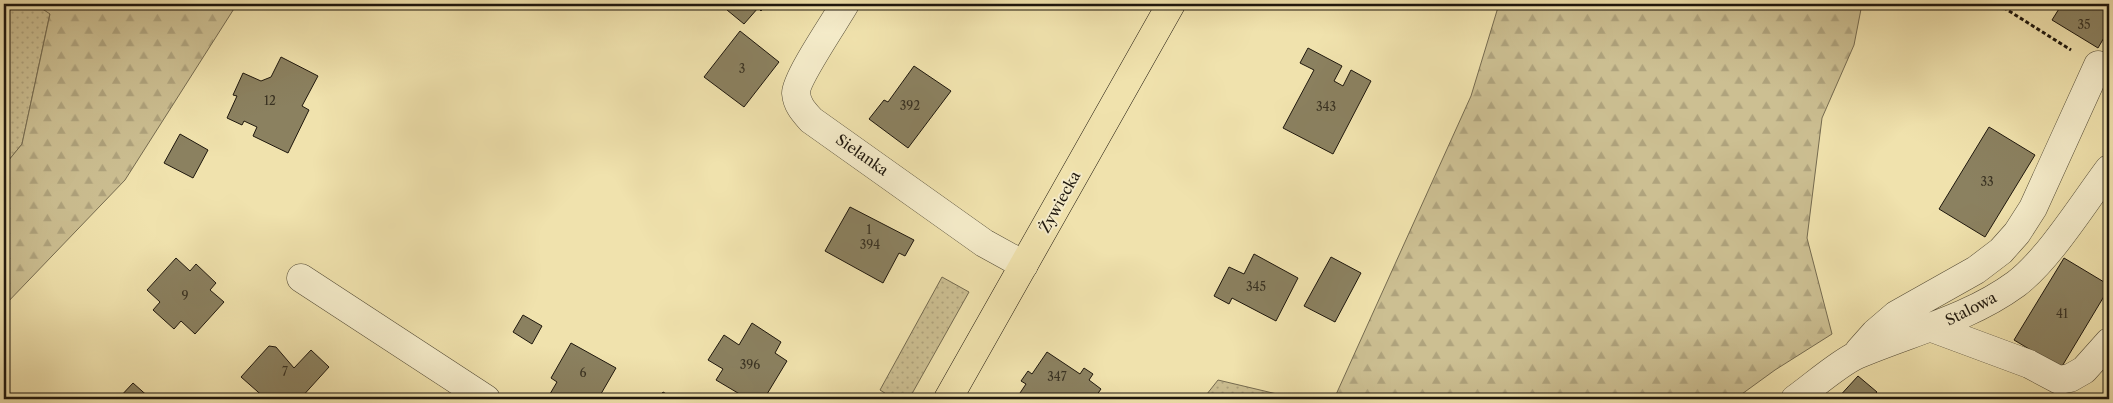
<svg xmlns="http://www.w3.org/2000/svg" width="2113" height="403" font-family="'Libre Caslon Text',serif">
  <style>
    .grass { fill: url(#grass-dots); stroke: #756b50 }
    .forest { fill: url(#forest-firs); stroke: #756b50 }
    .building { fill: #8b8160; stroke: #1e170d }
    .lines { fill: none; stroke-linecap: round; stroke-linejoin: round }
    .minor-casing { stroke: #524a35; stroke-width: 29 }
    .major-casing { stroke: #1e170d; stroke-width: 29 }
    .path { stroke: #1e170d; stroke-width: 3; stroke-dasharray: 4 2.5; stroke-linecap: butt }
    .minor { stroke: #f5ecca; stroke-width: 28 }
    .major { stroke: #f0e2ad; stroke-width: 28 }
    .labels { text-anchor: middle; stroke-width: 4; stroke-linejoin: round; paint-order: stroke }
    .number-label { font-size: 12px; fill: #393222 }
    .street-label { font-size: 15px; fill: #1e170d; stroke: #f5ecca }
  </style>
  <defs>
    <pattern id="grass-dots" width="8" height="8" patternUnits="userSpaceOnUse" patternTransform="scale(1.25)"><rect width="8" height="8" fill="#ccbf92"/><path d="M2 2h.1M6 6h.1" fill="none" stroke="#afa37d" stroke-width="1.8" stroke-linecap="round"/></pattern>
    <pattern id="forest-firs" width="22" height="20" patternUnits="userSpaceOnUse" patternTransform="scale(1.25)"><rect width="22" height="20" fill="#ccbf92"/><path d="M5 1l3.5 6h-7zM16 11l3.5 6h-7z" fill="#afa37d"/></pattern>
  </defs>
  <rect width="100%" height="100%" fill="#f0e2ad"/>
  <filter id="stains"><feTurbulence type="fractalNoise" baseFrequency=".004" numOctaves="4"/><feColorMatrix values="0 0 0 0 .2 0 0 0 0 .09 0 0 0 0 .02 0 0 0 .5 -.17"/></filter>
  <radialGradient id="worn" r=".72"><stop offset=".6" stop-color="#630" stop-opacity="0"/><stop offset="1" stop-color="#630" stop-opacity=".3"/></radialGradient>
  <path class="grass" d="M4 4H35L50 13 22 144 4 166Z
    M942 277 969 292 909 399H894L880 390Z
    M1218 380 1298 399H1203Z"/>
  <path class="forest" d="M35 4H237L125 180 4 306V166L22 144 50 14Z
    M1499 4H1862L1854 45 1822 118 1807 238 1832 334 1775 370 1735 399H1334L1471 96Z"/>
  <path class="building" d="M733 4H767L761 11 758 8 744 24 727 10Z
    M2062 4H2109V29L2098 48 2052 20Z
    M740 31 779 62 744 107 704 77Z
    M1308 48 1342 66 1334 81 1343 86 1351 70 1371 81 1333 154 1283 128 1314 70 1300 63Z
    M281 57 318 76 302 106 309 110 288 153 253 136 257 127 244 121 242 125 227 118 237 96 233 95 243 73 261 81 271 77Z
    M914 66 951 91 908 148 869 119 884 100 888 102Z
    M1989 127 2035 155 1985 237 1939 209Z
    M180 134 208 150 193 178 164 163Z
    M850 207 914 240 905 256 899 253 883 283 825 251Z
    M1254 254 1298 278 1276 321 1232 298 1229 304 1214 296 1229 267 1244 274Z
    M1331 257 1361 273 1335 322 1304 306Z
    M176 258 190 271 196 264 216 283 210 290 224 302 195 334 181 321 174 329 153 310 160 302 147 290Z
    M2064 258 2109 285V288L2061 368 2014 340Z
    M523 315 542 326 532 344 513 332Z
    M752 323 781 342 775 353 787 361 764 399H748L716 380 723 369 708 360 724 335 739 345Z
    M571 343 616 368 598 399H547L557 382 551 378Z
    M269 346 276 347 294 368 311 350 329 367 300 399H266L241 377Z
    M1047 352 1080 374 1084 368 1093 374 1089 380 1101 389 1094 399H1016L1026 384 1021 381 1028 371 1032 374Z
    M1858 376 1877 392 1871 399H1837Z
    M133 383 151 399H118Z
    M663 392 675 399H658Z"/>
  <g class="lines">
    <g class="minor-casing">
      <path id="minor" d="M845 4C836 20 796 78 796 93 797 105 804 112 811 120L984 243 1024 265
        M301 278 486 399
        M1932 328 2029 364 2059 380 2070 378 2084 370 2109 342
        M1859 351 1875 333 1896 315 1976 270 2001 251 2017 233 2033 208 2098 65
        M1795 399C1812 387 1839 363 1857 355 1911 332 1968 319 2016 284 2049 259 2084 202 2109 169"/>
    </g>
    <g class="major-casing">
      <path id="major" d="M948 399 1171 4"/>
    </g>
    <path class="path" d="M1998 4 2071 50"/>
    <use href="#minor" class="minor"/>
    <use href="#major" class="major"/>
  </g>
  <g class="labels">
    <g class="number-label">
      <text x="2084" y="29">35</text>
      <text x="742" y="73">3</text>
      <text x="270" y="105">12</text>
      <text x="910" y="110">392</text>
      <text x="1326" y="111">343</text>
      <text x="1987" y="186">33</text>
      <text x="869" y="234">1</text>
      <text x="870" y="249">394</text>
      <text x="1256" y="291">345</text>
      <text x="185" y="300">9</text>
      <text x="2062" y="318">41</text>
      <text x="750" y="369">396</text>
      <text x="285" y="376">7</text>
      <text x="583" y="377">6</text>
      <text x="1057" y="381">347</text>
    </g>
    <g class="street-label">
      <text transform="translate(862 155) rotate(35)" y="5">Sielanka</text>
      <text transform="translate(1060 202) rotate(-61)" y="5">Żywiecka</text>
      <text transform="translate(1971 309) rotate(-27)" y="5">Stalowa</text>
    </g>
  </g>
  <rect width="2113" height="403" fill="none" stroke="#f0e2ad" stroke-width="20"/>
  <rect x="5" y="5" width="2103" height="393" fill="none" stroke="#1e170d" stroke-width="2.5"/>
  <rect x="10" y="10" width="2093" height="383" fill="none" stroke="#1e170d"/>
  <rect width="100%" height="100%" filter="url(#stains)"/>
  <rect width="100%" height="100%" fill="url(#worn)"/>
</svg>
